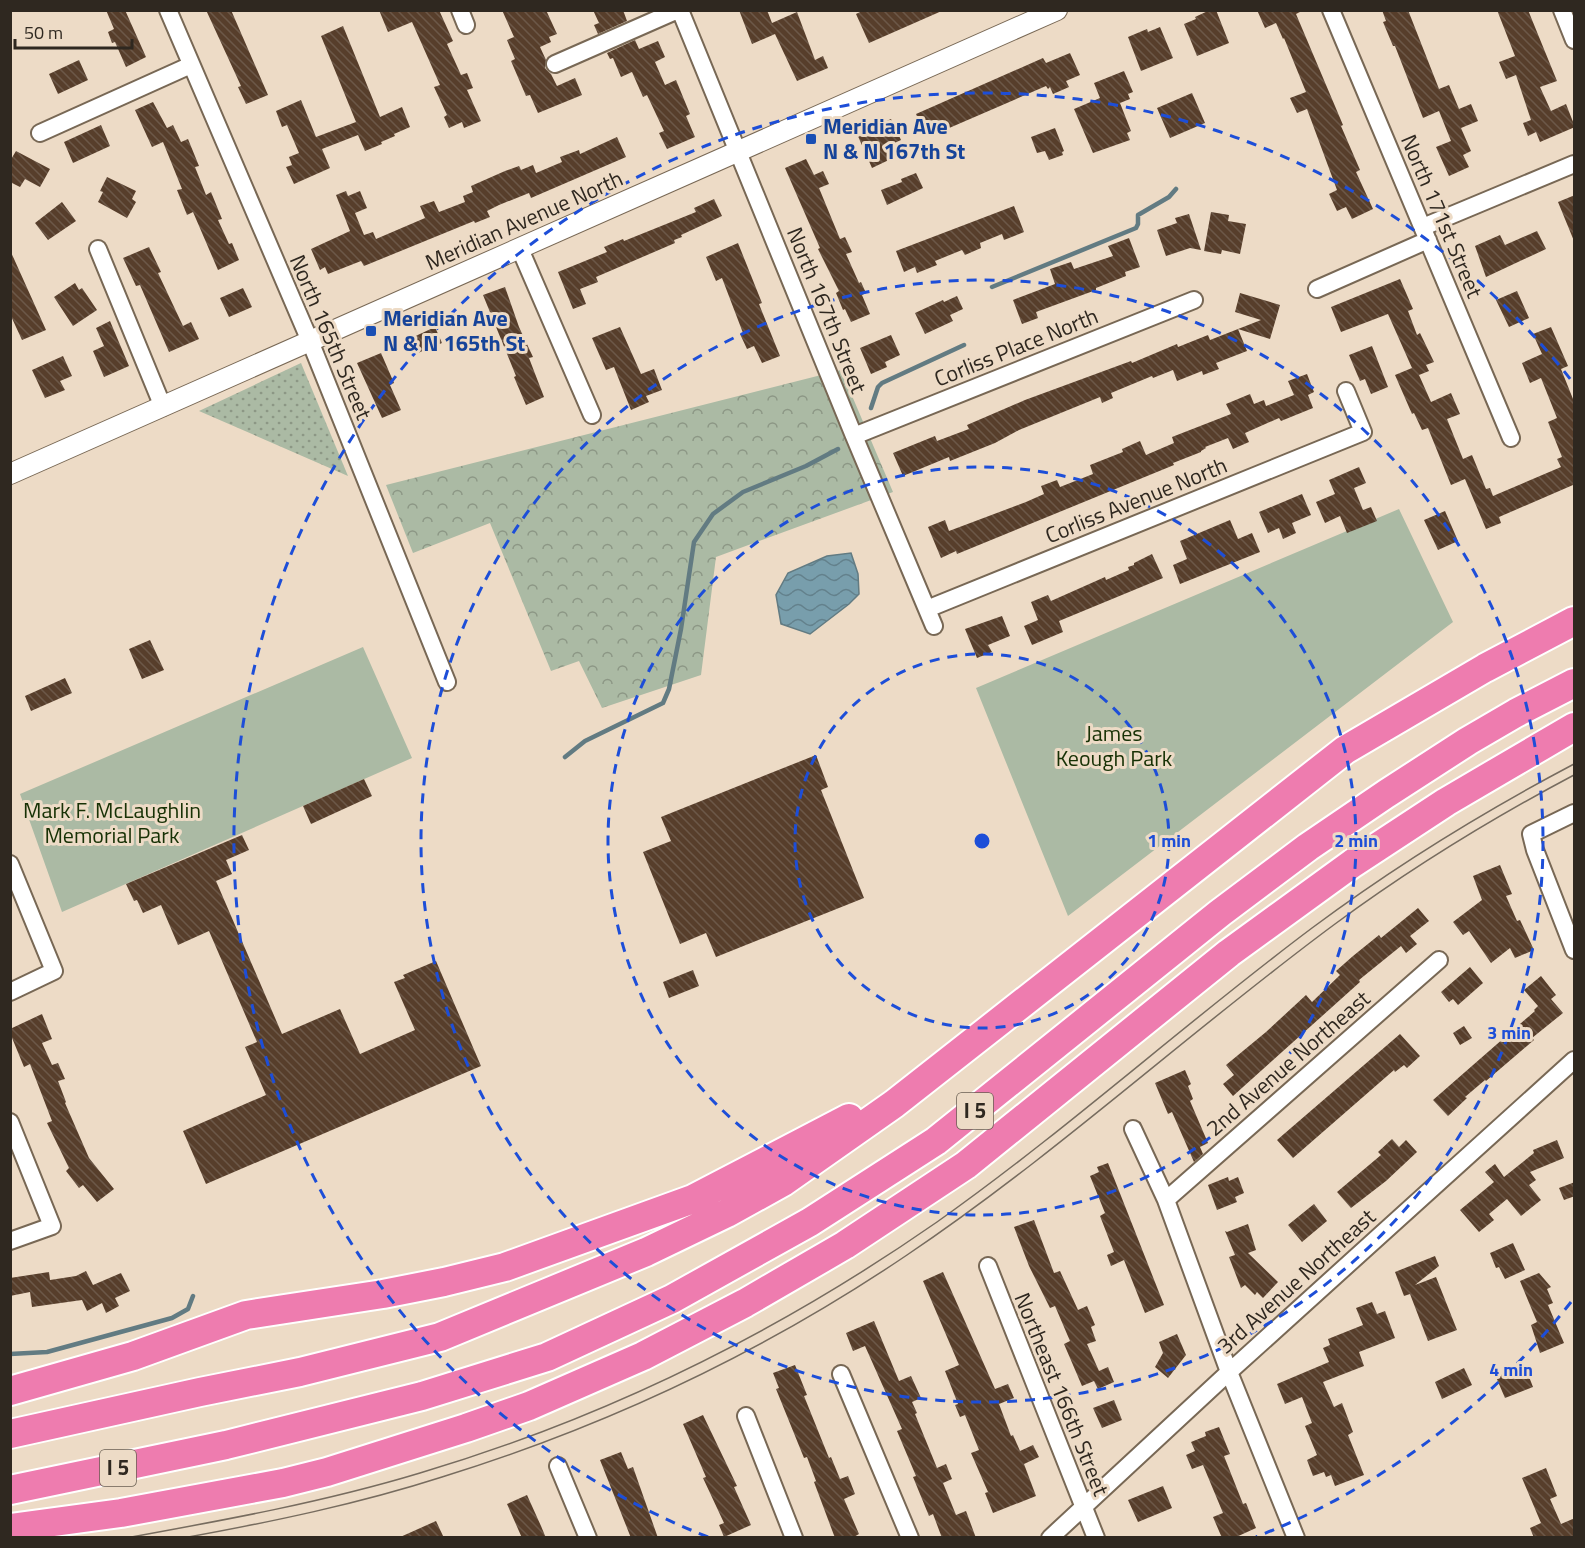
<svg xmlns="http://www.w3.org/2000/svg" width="1585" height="1548" font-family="'Titillium Web',sans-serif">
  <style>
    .grass { fill: url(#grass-dots) }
    .forest { fill: url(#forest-crowns) }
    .park { fill: #abbaa4 }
    .water { fill: url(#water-waves); stroke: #627b82; stroke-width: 1.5 }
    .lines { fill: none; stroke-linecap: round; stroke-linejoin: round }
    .stream { stroke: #627b82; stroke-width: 4.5 }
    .building { fill: url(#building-back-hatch) }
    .minor-casing { stroke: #786855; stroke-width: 20 }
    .tertiary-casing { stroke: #786855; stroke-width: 22 }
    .motorway-casing { stroke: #fff; stroke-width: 32 }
    .minor { stroke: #fff; stroke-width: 16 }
    .tertiary { stroke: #fff; stroke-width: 20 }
    .motorway { stroke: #ee7caf; stroke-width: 28 }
    .tram { stroke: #776c5f; stroke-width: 1.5 }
    .ring { fill: none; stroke: #1d4ed8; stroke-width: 3; stroke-dasharray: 10 8 }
    .transit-dot { fill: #1a4fb4; stroke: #eddbc6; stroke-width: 2 }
    .labels { text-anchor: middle; stroke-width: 6; stroke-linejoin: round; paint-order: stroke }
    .shield { fill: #eddbc6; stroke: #685e52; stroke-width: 1.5 }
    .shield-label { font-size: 21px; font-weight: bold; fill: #2f2820 }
    .transit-label { font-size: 22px; font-weight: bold; fill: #164399; stroke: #eddbc6; text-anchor: start }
    .street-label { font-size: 22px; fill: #2f2820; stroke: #eddbc6 }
    .park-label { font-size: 22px; fill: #173105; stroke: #eddbc6 }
    .centre { fill: #1d4ed8; stroke: #eddbc6; stroke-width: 3 }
    .ring-label { font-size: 18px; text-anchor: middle; font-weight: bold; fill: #1d4ed8; stroke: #eddbc6; stroke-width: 6; stroke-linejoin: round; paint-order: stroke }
  </style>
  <defs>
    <pattern id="grass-dots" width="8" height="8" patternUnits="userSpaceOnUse" patternTransform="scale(1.5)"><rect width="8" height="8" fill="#abbaa4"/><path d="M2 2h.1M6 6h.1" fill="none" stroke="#8c9785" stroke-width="1.8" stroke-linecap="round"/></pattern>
    <pattern id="forest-crowns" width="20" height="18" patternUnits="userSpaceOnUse" patternTransform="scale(1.5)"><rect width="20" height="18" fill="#abbaa4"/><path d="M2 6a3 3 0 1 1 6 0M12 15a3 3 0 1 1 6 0" fill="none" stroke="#8c9785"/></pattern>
    <pattern id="water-waves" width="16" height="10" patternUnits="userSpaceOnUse" patternTransform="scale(1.5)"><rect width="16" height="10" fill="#789eac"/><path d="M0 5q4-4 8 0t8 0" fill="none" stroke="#63818c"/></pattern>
    <pattern id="building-back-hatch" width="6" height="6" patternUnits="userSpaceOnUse" patternTransform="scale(1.5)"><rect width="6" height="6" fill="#573e2b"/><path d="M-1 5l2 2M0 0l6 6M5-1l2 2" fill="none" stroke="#6c5848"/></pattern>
  </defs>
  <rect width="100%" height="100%" fill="#eddbc6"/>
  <path class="grass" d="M301 363 348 476 199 411Z"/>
  <path class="forest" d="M841 370 893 492 716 557 701 675 602 708 579 661 551 671 490 523 413 553 386 485Z"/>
  <path class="park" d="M1399 509 1453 622 1068 916 976 688Z
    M363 647 412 758 62 912 20 794Z"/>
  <path class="water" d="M851 553 858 574 859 594 849 604 810 634 781 624 776 595 788 573 827 556Z"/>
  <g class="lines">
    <path class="stream" d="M992 287 1136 228 1138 224V215L1169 197 1176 189
      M871 408 878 387 882 383 964 345
      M565 757 585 741 663 703 669 689 681 629 694 542 713 514 743 492 806 466 838 449
      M10 1354 47 1352 172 1318 188 1309 193 1296"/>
  </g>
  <path class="building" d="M106 10H125L146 57 126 67 115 42 112 43 108 32 114 29Z
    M206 10H231L268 95 246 104 238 87 241 86Z
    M379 10H439L453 41 447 44 461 75 467 73 473 88 467 90 481 121 464 128 462 122 449 128 444 117 447 115 434 87 440 85 412 22 388 32Z
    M502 10H546L557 34 549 37 551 42 540 47 546 60 545 68 551 74 557 86 575 78 582 95 538 113 530 95 526 96 511 61 515 59 507 40 514 37Z
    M593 10H623L627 21 598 34 594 25 599 23Z
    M739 10H767L772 23 797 12 815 60 823 56 828 68 797 81 775 34 752 44Z
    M864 10H944L869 43 856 14Z
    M1210 10H1216L1229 43 1197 56 1184 24 1196 19 1195 17Z
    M1257 10H1304L1296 14 1343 125 1341 126 1360 170 1356 172 1373 209 1352 219 1346 207 1337 211 1329 194 1337 190 1307 109 1297 113 1290 98 1306 92 1284 38 1283 39 1276 23 1265 28Z
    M1382 10H1408L1439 89 1449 85 1459 109 1471 104 1478 121 1461 128 1471 151 1463 155 1469 167 1449 176 1436 147 1451 141 1439 111 1423 118 1395 46H1393L1383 22 1386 21Z
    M1497 10H1528L1557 81 1540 87 1551 111 1566 104 1575 127 1540 142 1536 132 1528 136 1523 123 1531 120 1516 75 1506 79 1499 62 1515 56Z
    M343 26 380 117 402 107 410 127 394 134 395 136 381 142 382 144 365 151 358 135 322 149 330 168 294 184 286 167 292 165 289 157 299 153 287 125 282 127 276 111 301 100 316 137 356 122 321 36Z
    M1160 27 1173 58 1141 71 1128 37 1147 29 1148 32Z
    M635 40 639 49 658 41 665 57 655 62 665 85 676 80 690 114 686 116 695 137 667 149 659 133 664 131 647 95 643 97 632 72 621 77 613 58 610 59 607 53Z
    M1070 53 1080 75 1066 81 1069 87 1053 94 1050 87 1048 89 1046 86 933 135 929 125 922 128 916 114 1043 58 1046 63Z
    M79 60 88 80 58 94 49 74Z
    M1124 71 1133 92 1128 94 1130 99 1120 103 1131 131 1127 133 1130 140 1093 153 1074 109 1100 98 1094 83Z
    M1192 93 1205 123 1170 138 1157 108Z
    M153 102 167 128 173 125 181 142 188 139 199 166 195 167 206 195 211 192 222 219 218 220 229 244 232 243 239 260 218 270 193 212 187 215 177 190 182 189 163 142 152 147 135 110Z
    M891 119 901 140 888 146 893 158 872 168 857 134Z
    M101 125 110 146 73 163 64 142Z
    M1055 128 1064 151 1062 152 1063 155 1049 160 1045 151 1037 153 1031 137Z
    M617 137 626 157 531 198 529 193 499 205 487 211 490 217 475 223 474 221 364 266 361 261 328 274 325 267 320 270 311 249 350 231 336 195 346 191 348 196 360 191 367 208 355 213 364 235 373 232 376 239 425 218 420 206 434 201 439 212 465 202 463 196 473 192 471 186 505 171 519 166 521 170 533 165 536 173 562 162 560 157 579 150 580 154Z
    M16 151 50 169 40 187 25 179 20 187 10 182V161Z
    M806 159 814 175 823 171 829 184 819 188 840 239 845 237 852 252 846 254 859 283 861 282 866 293 862 295 870 314 851 322 845 309 843 310 836 293 839 291 818 249 820 248 785 168Z
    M916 173 923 188 887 205 881 190 902 182 901 179Z
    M107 177 136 191 132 199 136 202 127 218 98 202 103 192 100 191Z
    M1575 195V241H1574L1558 202Z
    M714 199 722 216 681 235 682 237 674 240 675 243 596 277 598 282 580 289 586 304 573 309 558 272 607 252 604 247 623 239 624 241 696 212 694 208Z
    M62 202 76 221 48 240 35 223Z
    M1014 206 1024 232 1004 240 1002 234 980 243 981 248 965 255 962 250 935 261 937 265 917 273 915 267 904 272 896 251Z
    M1211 212 1229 215 1228 221 1246 224 1240 254 1222 250 1221 254 1204 251Z
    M1189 214 1201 250 1190 248 1166 256 1157 230 1177 223 1175 218Z
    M1537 231 1546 249 1486 277 1475 246 1500 235 1505 245Z
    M1129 238 1140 267 1125 272 1126 276 1096 288V290L1036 312 1038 318 1022 324 1013 300 1055 284 1050 269 1071 262 1074 269 1113 256 1108 246Z
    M738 243 762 303 759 304 780 356 762 363 754 346 747 349 740 334 743 333 722 278 716 281 706 257Z
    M149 247 161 272 158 273 183 326 191 322 199 339 169 352 140 285 136 286 123 258Z
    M10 250 46 330 22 340 10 314Z
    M1400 279 1413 309 1408 311 1417 335 1420 333 1434 362 1426 365 1429 371 1419 375 1431 402 1451 393 1460 414 1447 419 1463 459 1472 455 1486 489 1490 488 1493 496 1561 467 1557 459 1562 457 1548 422 1557 418 1541 378 1530 383 1522 363 1542 354 1533 334 1551 327 1568 366 1561 369 1575 404 1574 486 1573 485 1499 517 1501 523 1486 529 1465 479 1451 485 1428 428 1422 430 1414 413 1412 414 1395 375 1412 368 1388 314 1341 332 1331 307Z
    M75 283 79 290 82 288 97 310 73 326 54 297Z
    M505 287 519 327 533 357 529 358 544 397 526 405 514 377 516 376 483 295Z
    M243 288 252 307 229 317 220 298Z
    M1517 291 1529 318 1509 327 1496 300Z
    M1240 293 1280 305 1270 339 1238 329 1247 351 1216 363 1219 369 1203 375 1202 371 1177 381 1173 370 1153 378 1152 376 1111 393 1113 398 1102 403 1100 397 1019 430 995 443 950 461 949 457 903 476 893 453 935 436 937 441 969 429 967 425 1025 400 1131 361 1132 363 1177 344 1178 347 1208 335 1210 340 1261 320 1235 312Z
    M957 296 963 309 950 315 953 321 925 334 915 313 943 300 944 302Z
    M110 321 129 366 104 377 93 351 104 346 96 328Z
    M435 327 442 343 413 355 407 340Z
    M620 327 641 374 654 369 662 390 646 396 649 402 631 410 614 367 606 370 592 338Z
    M891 335 900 355 885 362 887 367 871 374 860 348Z
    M1372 346 1388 387 1371 394 1365 379 1360 381 1349 355Z
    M381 353 394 383 390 385 401 410 382 418 357 363Z
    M63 356 72 376 60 381 65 390 45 398 32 370Z
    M1307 374 1314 392 1308 395 1313 408 1281 421 1279 418 1245 433 1249 442 1233 449 1228 438 1205 447 1206 448 1201 451V452L1173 463 1174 465 957 554 956 551 941 558 928 527 945 520 949 531 1026 502 1044 494 1041 486 1057 480 1060 487 1093 474 1090 465 1123 452 1122 449 1140 441 1146 455 1174 443 1172 437 1231 414 1226 404 1250 394 1254 404 1264 400 1266 406 1294 395 1288 381Z
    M1359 467 1366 483 1354 488 1363 510 1371 507 1377 521 1347 533 1340 516 1325 523 1316 502 1335 494 1329 480Z
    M1302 494 1311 515 1292 523 1296 533 1283 539 1279 528 1268 533 1259 512Z
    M1445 511 1458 541 1438 550 1424 520Z
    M1230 520 1238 539 1252 533 1260 552 1180 584 1173 565 1187 559 1180 541Z
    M1152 554 1163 578 1059 621 1063 632 1032 645 1024 626 1038 620 1031 602 1048 595 1051 601 1105 577 1106 580 1129 570 1128 567 1134 565V563Z
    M1002 616 1010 636 988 645 992 652 977 658 965 629Z
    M150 640 164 670 142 679 129 649Z
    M65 678 72 693 31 711 25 696Z
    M816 755 828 787 821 790 864 898 716 957 706 933 680 944 643 852 671 841 661 817Z
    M364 779 372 796 311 824 303 806Z
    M242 835 249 850 226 860 232 874 216 881 282 1034 340 1009 360 1054 415 1030 394 982 405 978 403 975 436 961 481 1066 206 1184 183 1131 266 1095 245 1047 257 1042 209 931 178 945 161 905 143 913 137 900 134 901 126 884Z
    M1500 865 1512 894 1506 896 1517 921 1520 920 1534 950 1515 958 1510 948 1491 963 1469 931 1463 935 1453 922 1482 900 1473 876Z
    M1418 908 1429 921 1410 936 1417 944 1406 953 1401 946 1359 980 1360 982 1233 1096 1223 1084 1234 1075 1226 1065 1266 1032 1306 995 1312 1002 1340 975 1336 971 1353 956 1379 935 1381 938Z
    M1470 967 1483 983 1458 1005 1453 999 1449 1002 1441 992Z
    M693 970 699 986 669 998 663 982Z
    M1541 976 1556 995 1551 999 1563 1013 1532 1038 1534 1040 1486 1081 1485 1080 1465 1097 1467 1098 1448 1116 1433 1100 1535 1011 1534 1010 1538 1006 1524 990Z
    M42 1014 52 1039 42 1043 52 1065 58 1063 65 1079 58 1081 66 1102 65 1103 89 1158 114 1189 97 1202 83 1185 79 1188 66 1171 69 1168 47 1123 52 1121 30 1064 24 1067 10 1033V1029Z
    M1464 1026 1472 1038 1460 1045 1453 1033Z
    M1400 1034 1420 1056 1407 1068 1404 1065 1395 1072 1394 1070 1293 1158 1277 1140Z
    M1185 1070 1191 1084 1188 1086 1193 1099 1190 1101 1208 1143 1200 1147 1203 1154 1194 1162 1172 1112 1168 1114 1155 1083Z
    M1392 1139 1399 1147 1406 1140 1417 1152 1386 1181 1351 1208 1337 1192 1381 1155 1378 1152Z
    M1557 1140 1564 1158 1530 1172 1536 1180 1529 1185 1541 1200 1521 1216 1507 1199 1489 1214 1494 1220 1479 1232 1460 1210 1494 1182 1485 1172 1495 1164 1504 1177 1534 1153 1533 1150Z
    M1108 1163 1164 1305 1145 1313 1124 1260 1111 1266 1107 1255 1114 1252 1100 1216 1105 1213 1090 1176 1099 1172 1097 1167Z
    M1228 1177 1229 1181 1238 1177 1244 1193 1235 1197 1237 1202 1217 1210 1208 1185Z
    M1575 1182V1196L1564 1200 1559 1188Z
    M1314 1204 1327 1221 1302 1242 1288 1225Z
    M1034 1220 1054 1273 1060 1271 1078 1310 1087 1306 1095 1325 1091 1327 1096 1341 1087 1344 1099 1371 1108 1367 1114 1382 1098 1389 1094 1381 1082 1386 1064 1344 1070 1341 1055 1306 1050 1308 1029 1266 1014 1227Z
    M1248 1224 1256 1250 1248 1253 1278 1282 1263 1298 1257 1292 1255 1295 1245 1285 1241 1288 1229 1257 1235 1255 1225 1231 1227 1232Z
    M1513 1243 1525 1270 1505 1279 1499 1267 1496 1268 1490 1253Z
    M1435 1256 1439 1266 1415 1285 1436 1277 1457 1330 1428 1341 1410 1294 1404 1296 1395 1272Z
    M86 1271 93 1285 121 1273 130 1291 115 1298 119 1306 106 1313 102 1303 87 1311 82 1300 32 1307 30 1292 10 1296V1278L49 1272 50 1280 76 1276Z
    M943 1272 995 1389 1008 1384 1014 1398 999 1404 1011 1436 1013 1435 1020 1451 1033 1445 1039 1457 1024 1464 1036 1496 993 1513 985 1493 988 1492 971 1453 979 1450 965 1415 960 1417 955 1405 958 1404 945 1371 959 1365 923 1281Z
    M1539 1273 1551 1287 1547 1289 1553 1303 1548 1305 1564 1343 1540 1353 1531 1325 1537 1322 1520 1281Z
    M1372 1302 1377 1314 1385 1311 1395 1338 1359 1352 1364 1366 1323 1382 1334 1407 1342 1403 1353 1432 1348 1435 1364 1475 1335 1486 1331 1475 1326 1477 1324 1472 1313 1476 1307 1460 1317 1455 1305 1426 1312 1423 1302 1397 1285 1404 1277 1384 1329 1362 1323 1348 1330 1345 1328 1339 1363 1325 1356 1308Z
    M874 1321 899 1381 911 1376 921 1398 912 1402 917 1413 915 1414 937 1468 946 1464 952 1479 943 1483 956 1515 966 1511 976 1538H942L933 1514 929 1516 913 1477 916 1476 897 1431 902 1429 865 1346 853 1351 846 1333Z
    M1177 1334 1186 1355 1168 1378 1155 1367 1163 1353 1159 1342Z
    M1524 1364 1533 1387 1505 1398 1496 1377Z
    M795 1365 807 1395 804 1396 829 1458 831 1457 840 1479 848 1476 855 1494 844 1499 859 1534 852 1538H835L814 1482 816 1481 807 1457 804 1458 776 1389 779 1388 773 1373Z
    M1464 1368 1472 1385 1442 1399 1435 1382Z
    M1114 1400 1122 1420 1102 1428 1093 1408Z
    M703 1415 737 1486 734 1487 751 1525 724 1537 719 1525 724 1523 703 1478 706 1477 683 1424Z
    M1219 1427 1230 1454 1224 1456 1243 1504 1246 1503 1256 1528 1234 1538H1222L1213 1517 1223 1513 1203 1465 1192 1469 1186 1455 1195 1451 1191 1442 1206 1436 1205 1432Z
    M621 1452 628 1469 633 1467 658 1538H631L600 1460Z
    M1546 1468 1557 1496 1550 1499 1561 1524 1575 1518V1538H1534L1530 1528 1541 1523 1522 1478Z
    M1163 1486 1172 1508 1138 1522 1128 1500Z
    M527 1495 541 1526 546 1538H522L507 1504Z
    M436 1521 444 1538H398Z"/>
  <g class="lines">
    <g class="minor-casing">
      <path id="minor" d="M168 10 310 341 447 682
        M460 10 466 25
        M680 10 854 436 934 626
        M1331 10 1511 438
        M1562 10 1574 40
        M555 64 678 10
        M40 133 191 65
        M1423 227 1574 164
        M98 249 163 407
        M520 249 592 415
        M1317 289 1428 240
        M854 436 1194 300
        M927 609 1363 432 1346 391
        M1574 813 1531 834 1535 850 1574 950
        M10 864 54 971 10 992
        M10 1122 52 1226 10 1241
        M1133 1129 1166 1200 1229 1372 1296 1538
        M1166 1200 1439 960
        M988 1266 1096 1538
        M841 1374 910 1538
        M746 1416 794 1538
        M558 1466 588 1538
        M1050 1538 1229 1372 1574 1060"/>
    </g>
    <g class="tertiary-casing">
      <path id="tertiary" d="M10 474 1057 10"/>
    </g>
    <g class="motorway-casing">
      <path id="motorway" d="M10 1391 133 1356 246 1315 383 1294 444 1282 505 1267 693 1199 849 1118
        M10 1434 200 1392 300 1372 440 1337 646 1252 727 1213 783 1182 894 1104 1345 750 1485 668 1574 621
        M10 1490 226 1445 422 1396 547 1357 672 1299 810 1222 936 1141 1220 913 1308 847 1386 794 1468 741 1516 713 1574 683
        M10 1528 121 1513 283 1483 327 1472 466 1428 529 1406 643 1356 745 1303 845 1245 966 1165 1229 953 1353 863 1446 802 1574 727"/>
    </g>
    <use href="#minor" class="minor"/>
    <use href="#tertiary" class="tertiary"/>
    <use href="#motorway" class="motorway"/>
    <path class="tram" d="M126 1538C225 1520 324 1502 420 1473 605 1418 779 1332 937 1222 1067 1130 1185 1023 1312 928 1395 866 1483 812 1574 764
      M183 1538C271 1522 358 1504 442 1477 607 1426 765 1351 907 1255 1057 1154 1190 1031 1335 924 1411 868 1491 819 1574 775"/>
  </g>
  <g class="ring">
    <circle cx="982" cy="841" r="187"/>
    <circle cx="982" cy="841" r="374"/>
    <circle cx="982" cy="841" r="561"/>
    <path d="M1571 1302A748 748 0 0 1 1256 1537M708 1537A748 748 0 1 1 1571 380"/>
  </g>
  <g class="transit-dot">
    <rect x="805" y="133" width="12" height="12" rx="3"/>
    <rect x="365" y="325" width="12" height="12" rx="3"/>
  </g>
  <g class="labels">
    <g class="shield">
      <rect x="957" y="1093" width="36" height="36" rx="4.5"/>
      <rect x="100" y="1450" width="36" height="36" rx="4.5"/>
    </g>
    <g class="shield-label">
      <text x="975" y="1118">I 5</text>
      <text x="118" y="1475">I 5</text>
    </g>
    <g class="transit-label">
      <text x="823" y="134">Meridian Ave<tspan x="823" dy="25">N &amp; N 167th St</tspan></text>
      <text x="383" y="326">Meridian Ave<tspan x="383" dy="25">N &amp; N 165th St</tspan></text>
    </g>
    <g class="street-label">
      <text transform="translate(1442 216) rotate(67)" y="8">North 171st Street</text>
      <text transform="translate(524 220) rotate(-24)" y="8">Meridian Avenue North</text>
      <text transform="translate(827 310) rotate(68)" y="8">North 167th Street</text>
      <text transform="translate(331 337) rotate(67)" y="8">North 165th Street</text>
      <text transform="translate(1016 347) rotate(-22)" y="8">Corliss Place North</text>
      <text transform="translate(1136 500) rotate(-22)" y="8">Corliss Avenue North</text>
      <text transform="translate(1288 1063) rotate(-41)" y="8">2nd Avenue Northeast</text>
      <text transform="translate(1296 1281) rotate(-42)" y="8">3rd Avenue Northeast</text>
      <text transform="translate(1062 1394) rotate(68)" y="8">Northeast 166th Street</text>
    </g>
    <g class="park-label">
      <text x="1114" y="741">James<tspan x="1114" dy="25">Keough Park</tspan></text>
      <text x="112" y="818">Mark F. McLaughlin<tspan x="112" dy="25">Memorial Park</tspan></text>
    </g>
  </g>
  <circle cx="982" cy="841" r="9" class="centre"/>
  <g class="ring-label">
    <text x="1169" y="847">1 min</text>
    <text x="1356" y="847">2 min</text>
    <text x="1509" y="1039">3 min</text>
    <text x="1511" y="1376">4 min</text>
  </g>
  <rect width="1585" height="1548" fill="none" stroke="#2f2820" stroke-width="24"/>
  <path d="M15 39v9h117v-9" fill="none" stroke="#2f2820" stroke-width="3"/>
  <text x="24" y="39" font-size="18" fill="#2f2820" stroke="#eddbc6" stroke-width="4.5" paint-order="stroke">50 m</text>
</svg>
